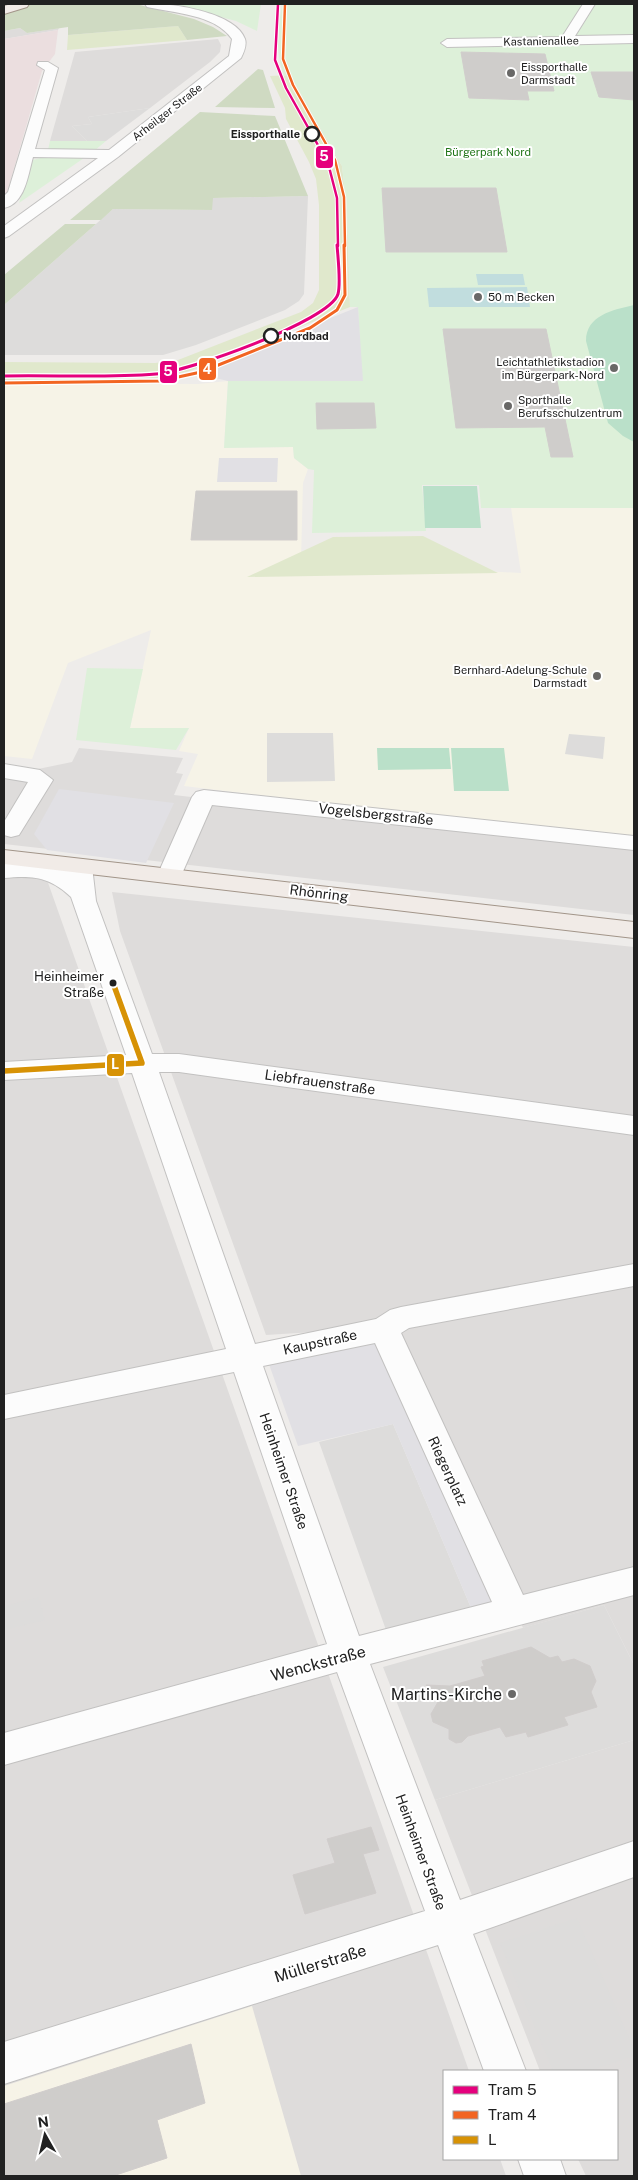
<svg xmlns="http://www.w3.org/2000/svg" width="638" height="2180" font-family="'Public Sans',sans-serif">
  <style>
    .residential { fill: #dedcdb }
    .commercial { fill: #ebdedf }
    .education { fill: #f6f3e7 }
    .religious { fill: #dddcdb }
    .grass { fill: #e0e8cc }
    .forest { fill: #cfdac2 }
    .park { fill: #ddf0d9 }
    .pitch { fill: #bae0c9 }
    .plaza { fill: #e1e0e4 }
    .water { fill: #c1ddde }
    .building { fill: #cfcdcb; stroke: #d1cdcc }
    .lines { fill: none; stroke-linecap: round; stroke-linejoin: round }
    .minor-casing { stroke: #c2c1c0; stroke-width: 2 }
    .major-casing { stroke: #a29589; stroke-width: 2 }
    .minor { fill: #fcfcfc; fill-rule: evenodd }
    .major { fill: #f1ebe7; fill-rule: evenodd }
    .bus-1-casing { stroke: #fff; stroke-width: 9 }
    .bus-1 { stroke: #d79205; stroke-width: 5.5 }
    .tram-1-far1-casing { stroke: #fff; stroke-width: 4.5 }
    .tram-1-casing { stroke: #fff; stroke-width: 5.5 }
    .tram-2-far1-casing { stroke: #fff; stroke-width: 4.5 }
    .tram-2-casing { stroke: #fff; stroke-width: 5.5 }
    .tram-1-far1 { stroke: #e5007d; stroke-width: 2.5 }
    .tram-1 { stroke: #e5007d; stroke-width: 3 }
    .tram-2-far1 { stroke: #f26522; stroke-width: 2.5 }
    .tram-2 { stroke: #f26522; stroke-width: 3 }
    .poi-dot { fill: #696867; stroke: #fff; stroke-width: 2 }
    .stop-dot { fill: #fff; stroke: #212121; stroke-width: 2.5 }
    .bus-dot { fill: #212121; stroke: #fff; stroke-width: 2 }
    .labels { text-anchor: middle; stroke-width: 4; stroke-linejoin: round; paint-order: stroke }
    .far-street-label { font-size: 11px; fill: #212121; stroke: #fff }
    .far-poi-label { font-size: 11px; fill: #212121; stroke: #fff; text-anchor: start }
    .far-stop-label { font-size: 11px; font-weight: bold; fill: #212121; stroke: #fff; text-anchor: end }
    .far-park-label { font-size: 11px; fill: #217518; stroke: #fff }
    .bus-label { font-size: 13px; fill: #212121; stroke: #fff; text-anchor: end }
    .street-label { font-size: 14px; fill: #212121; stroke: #fff }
    .near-street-label { font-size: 16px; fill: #212121; stroke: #fff }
    .near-poi-label { font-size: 16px; fill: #212121; stroke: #fff; text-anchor: end }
    .line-badge { stroke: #fff; stroke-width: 2 }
    .badge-label { font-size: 14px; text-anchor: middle; font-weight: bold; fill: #fff }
  </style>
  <rect width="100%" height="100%" fill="#eeecea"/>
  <path class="residential" d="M20 28 27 33 59 28 58 30 4 39V31Z
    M218 39 221 45 220 52 210 62 150 108 88 117 92 124 72 126 87 141H50L75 52Z
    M79 748 183 758 176 773 183 774 174 795 634 848V915L4 844V776L72 762Z
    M4 873 46 877 469 2071H444V2159H500L506 2176H4Z
    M112 892 634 947V1665L604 1605 523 1628 393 1327 266 1335 120 931Z
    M634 1740V2176H586L578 2159H617V2071H540L435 1800Z"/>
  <path class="commercial" d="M58 30 55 54 42 71 7 193 4 197V39Z"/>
  <path class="education" d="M228 381 224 448 293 447 294 458 308 469 303 483 301 561 521 573 511 508H634V840L184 786 198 754 179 751 189 728H130L151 630 68 663 32 759 4 756V383L198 384Z
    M252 2006 301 2176H4V2086Z"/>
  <path class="religious" d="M150 108 106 141H87L72 126 92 124 88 117Z
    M308 196 304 294 299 301 285 310 196 345 163 355H4V305L113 209 211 210 212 198Z
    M267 733H333L335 781 267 782Z
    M569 734 605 737 603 759 565 754Z
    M393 1424 477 1622 391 1644 319 1442Z
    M39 1597 45 1620 4 1630V1606Z
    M604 1605 634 1665V1740L435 1800 383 1667Z
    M577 1918 634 2049V2056L588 2071H553L500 1943Z"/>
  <path class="grass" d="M178 26 187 40 67 50 68 35Z
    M290 75 342 166 347 211 350 307 190 371 158 378 4 380V362L155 363 178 360 301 312 313 303 319 290V205L316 179 309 162 286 119 285 108 270 76Z
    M423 536 498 573 247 577 333 537Z"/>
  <path class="forest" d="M32 4H136L194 19 213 27 227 36 187 40 178 26 68 35V27L27 33 20 28 4 31V13Z
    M258 69 263 70 275 108 215 107Z
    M200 112 275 116 308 196 213 198 212 210 113 209 101 220H70Z
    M65 224H96L4 305V275Z"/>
  <path class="park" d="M171 4H261L257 31 236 21Z
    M282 4H634V508H481L479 485H422L426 531 312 533 314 470 308 469 294 458 293 447 224 448 228 381H362L358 307H350L347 211 342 166 290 75 284 76C275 51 278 29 282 4Z
    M50 141H106L94 151 48 150Z
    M44 157 84 158 19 203 33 160Z
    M87 668 143 669 130 728H189L176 750 76 740Z"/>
  <path class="pitch" d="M634 305V442L623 436 608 423 586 341C586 315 613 310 634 305Z
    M423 486H477L481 528H425Z
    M377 748H449L451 769 378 770Z
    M451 748H504L509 791H454Z"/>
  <path class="plaza" d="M358 307 363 381H228L194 373Z
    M219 458H278L277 482H217Z
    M59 789 174 803 146 863 47 850 34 834Z
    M384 1329 514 1613 477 1622 393 1424 298 1446 265 1353Z"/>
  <path class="water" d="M476 274H523L525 285H478Z
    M527 287 530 307H429L427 288Z"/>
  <path class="building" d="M461 52 545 54 554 91H527L529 100 469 98Z
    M591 72H634V100L599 97Z
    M382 188H496L507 252H386Z
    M443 329H546L573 457H551L545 427 456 428Z
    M316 403H374L376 428 317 429Z
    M196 491H297V540H191Z
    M531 1647 550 1658 558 1656 562 1662 574 1659 590 1666 596 1681 591 1692 597 1707 564 1717 568 1725 528 1737 526 1732 506 1737 500 1727 468 1736 462 1742 456 1743 449 1739V1729L433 1722 431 1714 438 1702 426 1685 450 1686 485 1676 481 1667 484 1666 482 1661Z
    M371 1827 379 1850 363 1854 376 1893 305 1914 293 1875 335 1863 327 1839Z
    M191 2044 205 2103 157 2120 167 2158 113 2176H4V2104Z"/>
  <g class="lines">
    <g class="minor-casing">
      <path id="minor" d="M145 4C168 2 236 12 245 39 247 45 244 52 241 58L118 157 9 236 4 238V226L98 158 33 157C28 175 25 204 4 208V196L8 192 45 70 37 65 38 62H48L58 68 35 149 109 150 229 56 232 39C215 14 173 13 147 7Z
        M583 4H595L575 36 634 35V43L447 47 441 43 447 39 562 37Z
        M4 764 40 770 53 780 19 835 11 837 4 835V822L28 782 4 778Z
        M204 790 634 836V850L212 805 181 876 178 881 169 883 160 881 157 876 192 797 196 792Z
        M80 859 89 861 92 866 96 901 152 1054H179L634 1116V1135L179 1072H159L255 1344 376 1319 390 1310 401 1307 634 1264V1286L409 1328 401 1333 523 1595 634 1567V1595L370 1664 460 1900 634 1841V1877L473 1934 526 2071H484L438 1945 4 2084V2042L425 1911 337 1672 4 1765V1733L327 1644 234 1372 4 1419V1395L226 1349 132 1073 4 1080V1062L126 1055 71 897C50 877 33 875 4 878V864L38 863 68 871V866L71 861ZM375 1343 492 1602 359 1636 263 1366Z
        M518 2159H560L566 2176H524Z"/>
    </g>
    <g class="major-casing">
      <path id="major" d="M11 4H29L27 7 4 14V6Z
        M4 850 634 922V938L4 864Z"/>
    </g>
    <use href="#minor" class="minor"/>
    <use href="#major" class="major"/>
    <g class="bus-1-casing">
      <path id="bus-1" d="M4 1071 142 1063 113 983"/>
    </g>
    <use href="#bus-1" class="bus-1"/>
    <g class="tram-1-far1-casing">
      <path id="tram-1-far1" d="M278 4 275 60 286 88 328 163 337 198 338 246"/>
    </g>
    <g class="tram-1-casing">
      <path id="tram-1" d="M4 376C54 375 106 378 156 374 186 372 330 321 338 294 341 283 338 258 337 245"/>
    </g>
    <g class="tram-2-far1-casing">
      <path id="tram-2-far1" d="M285 4 283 59 293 85 335 160 344 197 345 246"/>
    </g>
    <g class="tram-2-casing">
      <path id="tram-2" d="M4 383 160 381 201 372 310 328 337 310 345 295 344 245"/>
    </g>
    <use href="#tram-1-far1" class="tram-1-far1"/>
    <use href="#tram-1" class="tram-1"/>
    <use href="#tram-2-far1" class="tram-2-far1"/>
    <use href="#tram-2" class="tram-2"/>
  </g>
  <g class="poi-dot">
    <circle cx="511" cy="73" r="5"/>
    <circle cx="478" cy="297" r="5"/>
    <circle cx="614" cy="368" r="5"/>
    <circle cx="508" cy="406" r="5"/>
    <circle cx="597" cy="676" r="5"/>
    <circle cx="512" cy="1694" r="5"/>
  </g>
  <g class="stop-dot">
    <circle cx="312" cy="134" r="7"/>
    <circle cx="271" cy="336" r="7"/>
  </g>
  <circle class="bus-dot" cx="113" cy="983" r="4.5"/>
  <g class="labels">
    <g class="far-street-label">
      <text transform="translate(541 41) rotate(-1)" y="4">Kastanienallee</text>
      <text transform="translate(167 112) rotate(-38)" y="4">Arheilger Straße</text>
    </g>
    <g class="far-poi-label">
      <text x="521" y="71">Eissporthalle<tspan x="521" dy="13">Darmstadt</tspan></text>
      <text x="488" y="301">50 m Becken</text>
      <text x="604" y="366" text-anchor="end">Leichtathletikstadion<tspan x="604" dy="13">im Bürgerpark-Nord</tspan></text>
      <text x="518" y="404">Sporthalle<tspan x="518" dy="13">Berufsschulzentrum</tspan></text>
      <text x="587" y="674" text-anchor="end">Bernhard-Adelung-Schule<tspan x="587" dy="13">Darmstadt</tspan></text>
    </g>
    <g class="far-stop-label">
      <text x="300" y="138">Eissporthalle</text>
      <text x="283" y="340" text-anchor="start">Nordbad</text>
    </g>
    <g class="far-park-label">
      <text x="488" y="156">Bürgerpark Nord</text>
    </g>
    <g class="bus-label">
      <text x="104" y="981">Heinheimer<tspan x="104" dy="16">Straße</tspan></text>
    </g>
    <g class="street-label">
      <text transform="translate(376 814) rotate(6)" y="5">Vogelsbergstraße</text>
      <text transform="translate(319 893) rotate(7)" y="5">Rhönring</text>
      <text transform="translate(320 1082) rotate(8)" y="5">Liebfrauenstraße</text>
      <text transform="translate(320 1342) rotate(-12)" y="5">Kaupstraße</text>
      <text transform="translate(284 1471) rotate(71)" y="5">Heinheimer Straße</text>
      <text transform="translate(448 1471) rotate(65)" y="5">Riegerplatz</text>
      <text transform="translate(421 1852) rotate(70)" y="5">Heinheimer Straße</text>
    </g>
    <g class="near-street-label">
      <text transform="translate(318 1663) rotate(-15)" y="6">Wenckstraße</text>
      <text transform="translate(320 1963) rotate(-17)" y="6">Müllerstraße</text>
    </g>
    <g class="near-poi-label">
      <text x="502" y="1700">Martins-Kirche</text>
    </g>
  </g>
  <g class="line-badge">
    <rect x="315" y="145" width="19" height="24" rx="5" fill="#e5007d"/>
    <rect x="198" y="357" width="19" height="24" rx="5" fill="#f26522"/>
    <rect x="159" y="360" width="19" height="24" rx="5" fill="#e5007d"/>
    <rect x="106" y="1053" width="19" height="24" rx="5" fill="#d79205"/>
  </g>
  <g class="badge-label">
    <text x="324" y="161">5</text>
    <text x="207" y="374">4</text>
    <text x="168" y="376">5</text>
    <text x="115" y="1069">L</text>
  </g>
  <rect width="638" height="2180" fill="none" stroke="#212121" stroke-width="10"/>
  <rect x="443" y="2070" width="175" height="90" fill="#ffffff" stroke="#a6a6a6"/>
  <rect x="453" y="2086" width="25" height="8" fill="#e5007d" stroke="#a6a6a6"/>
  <text x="488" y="2095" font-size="15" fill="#212121">Tram 5</text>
  <rect x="453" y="2111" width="25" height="8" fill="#f26522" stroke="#a6a6a6"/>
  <text x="488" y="2120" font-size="15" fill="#212121">Tram 4</text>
  <rect x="453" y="2136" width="25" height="8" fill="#d79205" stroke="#a6a6a6"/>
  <text x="488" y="2145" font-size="15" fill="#212121">L</text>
  <g transform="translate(45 2135) rotate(352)" stroke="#ffffff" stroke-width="4" paint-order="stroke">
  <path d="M0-4L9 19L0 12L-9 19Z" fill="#212121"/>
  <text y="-8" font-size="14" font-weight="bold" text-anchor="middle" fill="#212121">N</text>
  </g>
</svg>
